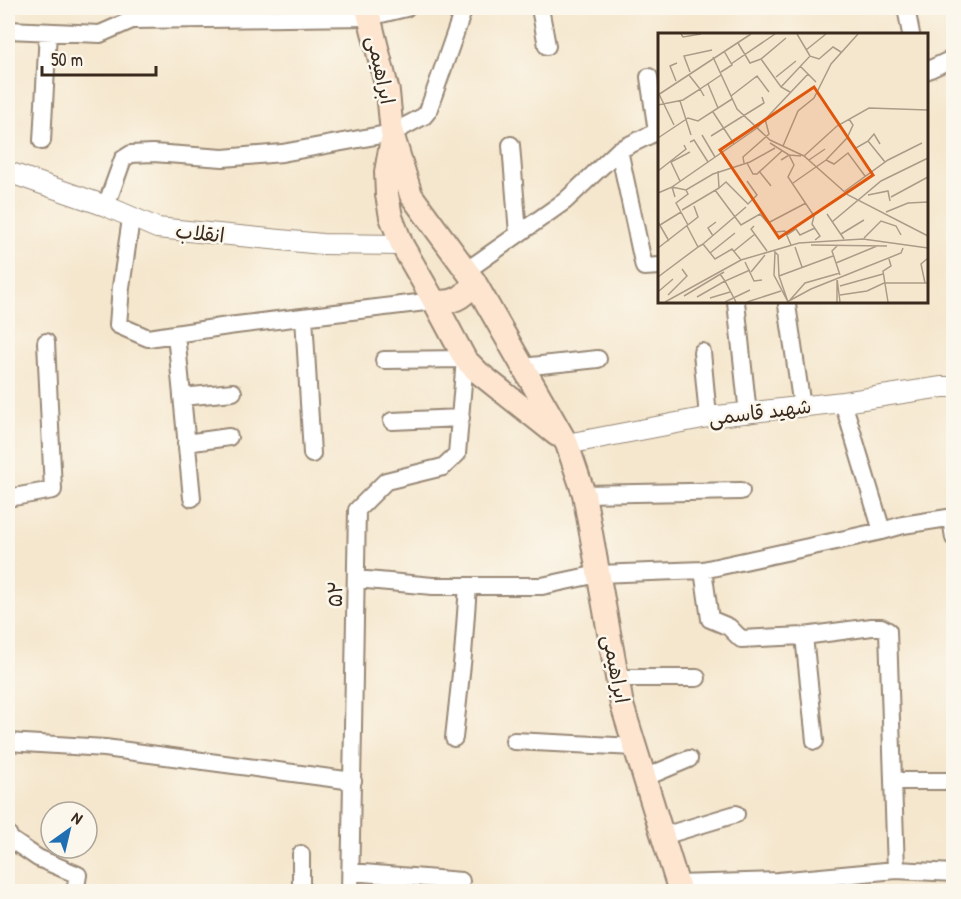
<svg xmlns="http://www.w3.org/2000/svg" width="961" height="899" font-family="'Patrick Hand','Playpen Sans Arabic',sans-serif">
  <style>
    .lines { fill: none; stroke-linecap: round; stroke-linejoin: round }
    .minor-casing { stroke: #988876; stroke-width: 20 }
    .tertiary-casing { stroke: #988876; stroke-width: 22 }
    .secondary-casing { stroke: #988876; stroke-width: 26 }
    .minor { stroke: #fff; stroke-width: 16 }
    .tertiary { stroke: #fff; stroke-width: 20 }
    .secondary { stroke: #fde5d0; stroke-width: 22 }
    .labels { text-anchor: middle; stroke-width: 5; stroke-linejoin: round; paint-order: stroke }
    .street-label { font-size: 20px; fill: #3b2a1e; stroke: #fbf7ec }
    .inset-road { fill: none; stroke: #ab9b88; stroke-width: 1.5 }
    .view { fill: #df570d; fill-opacity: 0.15; stroke: #df570d; stroke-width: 3 }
    .inset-edge { fill: none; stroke: #3b2a1e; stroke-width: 3 }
  </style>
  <rect width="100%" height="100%" fill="#fbf7ec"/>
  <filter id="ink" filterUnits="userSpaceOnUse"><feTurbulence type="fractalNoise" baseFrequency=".0167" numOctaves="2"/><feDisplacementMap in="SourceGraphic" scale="12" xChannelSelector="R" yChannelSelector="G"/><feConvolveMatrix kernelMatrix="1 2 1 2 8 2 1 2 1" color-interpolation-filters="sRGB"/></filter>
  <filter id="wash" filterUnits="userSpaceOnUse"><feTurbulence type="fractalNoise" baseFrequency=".008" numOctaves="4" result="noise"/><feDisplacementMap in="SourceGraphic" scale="24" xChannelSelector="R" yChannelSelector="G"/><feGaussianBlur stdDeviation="1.35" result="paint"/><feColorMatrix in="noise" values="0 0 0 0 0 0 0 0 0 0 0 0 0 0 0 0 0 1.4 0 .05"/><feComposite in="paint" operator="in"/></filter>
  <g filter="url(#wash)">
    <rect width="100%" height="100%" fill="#f5e7ce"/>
  </g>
  <g filter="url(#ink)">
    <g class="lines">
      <g class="minor-casing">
        <path id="minor" d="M540 8 547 46
          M907 13 911 34
          M8 30 100 34 132 20 369 17 406 8
          M926 71 954 58
          M649 77 657 132
          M42 141 48 32
          M511 145 518 234
          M619 150 644 267 660 266
          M106 206 123 159 131 154 153 153 223 158 282 153 392 133 424 116 428 111 464 8
          M131 219 121 287 118 325 148 338 228 326 434 301
          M466 271 565 201 619 150 660 130
          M736 302 748 414
          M787 305 802 407
          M304 317 312 454
          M176 334 192 498
          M702 352 708 417
          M522 367 598 359
          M182 397 233 392
          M843 402 882 531
          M392 421 461 418
          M186 443 229 437
          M584 494 741 491
          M8 498 53 490 46 342
          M951 518 954 538
          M703 570 710 619 729 627 741 639 804 636 872 627H881L888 631 896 870
          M356 579 433 586H542L598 574 703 570 882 531 903 525 954 517
          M804 636 815 741
          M617 678H697
          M454 738 463 655 468 586
          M514 741 635 747
          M8 742 105 748 353 781
          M644 778 689 759
          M893 781H954
          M8 834 10 839 38 858 78 875 75 892
          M663 836 736 814
          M351 872 461 881
          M677 884 778 881 896 870 954 873
          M301 892V854
          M350 892 357 510 386 481 443 467 457 454 465 359 384 360"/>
      </g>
      <g class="tertiary-casing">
        <path id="tertiary" d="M8 172 106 206 157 228 322 244 402 245
          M567 444 708 417 843 402 942 387H954"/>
      </g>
      <g class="secondary-casing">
        <path id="secondary" d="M367 8 388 92 392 133 411 195 474 281 567 444 584 494 622 705 680 892
          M391 144 386 172 387 195 391 217 402 245 434 301 465 359 479 373 557 435
          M434 301C453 304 465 298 474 281"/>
      </g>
      <use href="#minor" class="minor"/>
      <use href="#tertiary" class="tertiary"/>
      <use href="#secondary" class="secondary"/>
    </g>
  </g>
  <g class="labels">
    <g class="street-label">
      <text transform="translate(381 70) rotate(78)" y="7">ابراهیمی</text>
      <text transform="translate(200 233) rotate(6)" y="7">انقلاب</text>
      <text transform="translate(760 412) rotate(-7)" y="7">شهید قاسمی</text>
      <text transform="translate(335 594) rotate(-89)" y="7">۵۲</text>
      <text transform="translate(616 669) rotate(79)" y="7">ابراهیمی</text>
    </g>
  </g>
  <g transform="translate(658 33)">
    <rect width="270" height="270" fill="#f5e7ce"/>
    <path class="inset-road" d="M23 1 25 4 43 1M139 1 152 23M80 10 92 30 103 26 128 5M148 17 168 1M55 24 79 76 112 107 146 123 190 162 270 203M103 26 123 54 132 59M73 31 117 1M142 33 158 49M32 39 26 23 54 17M63 39 74 32 66 18M31 42 42 56 63 42M118 44 138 28M18 48 12 33 19 30M50 51 60 75M123 54 152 23 161 26 175 14 183 19M1 61 16 92M0 62 93 1M73 63 99 43 111 59M22 68 33 102M0 72 25 67 42 56 46 63M55 79 76 111M44 102 57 124M53 103 106 70 104 64M0 105 30 85 40 88 74 66M189 105 198 115 210 108 227 129M210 108 216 101 222 111M32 109 36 107 50 129M112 110 131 122 143 123M125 113 140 78 156 65 173 31 200 1M146 123 179 93 211 75 270 77M123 127 131 122 136 132 130 144 156 183 154 191 162 203 157 207M151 127 167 116M168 127 176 131 190 120 207 143M86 130 85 124 111 101 107 86M89 130 95 141H99L124 118M0 138 28 116 26 112M101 138 113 153M22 148 13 129 32 119M135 150 168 127 189 105 195 92 191 86M61 155 68 149 90 171 99 162 89 148M28 157 30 161 18 170 30 192M57 157 83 192 102 181 118 199 127 198 133 212M187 158 230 127 264 110M0 160 14 154 28 157 55 141 92 129 117 115M210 162 230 158 232 168M17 164 14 154 99 95 150 41M233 164 270 144M24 177 61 155 60 138M228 179 250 170 270 169M169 181 186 206M0 189 11 208M174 189 223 148 270 125M110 190 148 170M2 192 23 179M96 193 93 196 109 218M183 201 206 187M129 202 138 196 142 202 157 195M55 203 50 195 58 189M206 205 223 188 238 193 243 202M45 211 88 174M153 212 229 213M180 212 174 218 182 242M40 214 45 211 57 226 74 216 83 227M137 214 144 234M0 215 40 184 36 173M76 218 97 201M117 219 120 222 121 243 130 269 116 242ZM52 220 77 200M87 229 96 248 104 247M178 230 219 213M93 239 107 222M121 243 175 223M0 244 40 214 29 193M179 245 182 269M179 245V269M267 250 263 231 270 225M182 253 225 241M1 258 15 246M10 262 29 243 24 236M182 262 209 258 226 250H270M26 263 66 239M39 264 67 248 62 241M52 265 72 259M132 267 147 250 182 240M7 269 83 227 141 210 205 206 270 215M67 269 92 257M78 269 67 248 92 237M89 269 123 258M129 269 153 256 243 220 245 215M230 269 225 238 233 233 231 226"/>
    <path class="view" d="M156 54 215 142 121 205 62 117Z"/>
    <rect width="270" height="270" class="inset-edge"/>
  </g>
  <rect width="961" height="899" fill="none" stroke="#fbf7ec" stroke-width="30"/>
  <g transform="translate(69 830) rotate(34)"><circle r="28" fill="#fbf7ec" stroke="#aea59a" stroke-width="1.5"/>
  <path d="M0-4.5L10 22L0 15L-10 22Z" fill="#1f6fb2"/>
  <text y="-9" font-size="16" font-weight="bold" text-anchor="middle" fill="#3b2a1e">N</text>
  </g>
  <path d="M42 66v9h114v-9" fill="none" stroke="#3b2a1e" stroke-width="3"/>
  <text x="51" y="66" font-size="18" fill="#3b2a1e" stroke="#fbf7ec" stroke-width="4.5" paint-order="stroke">50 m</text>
</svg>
